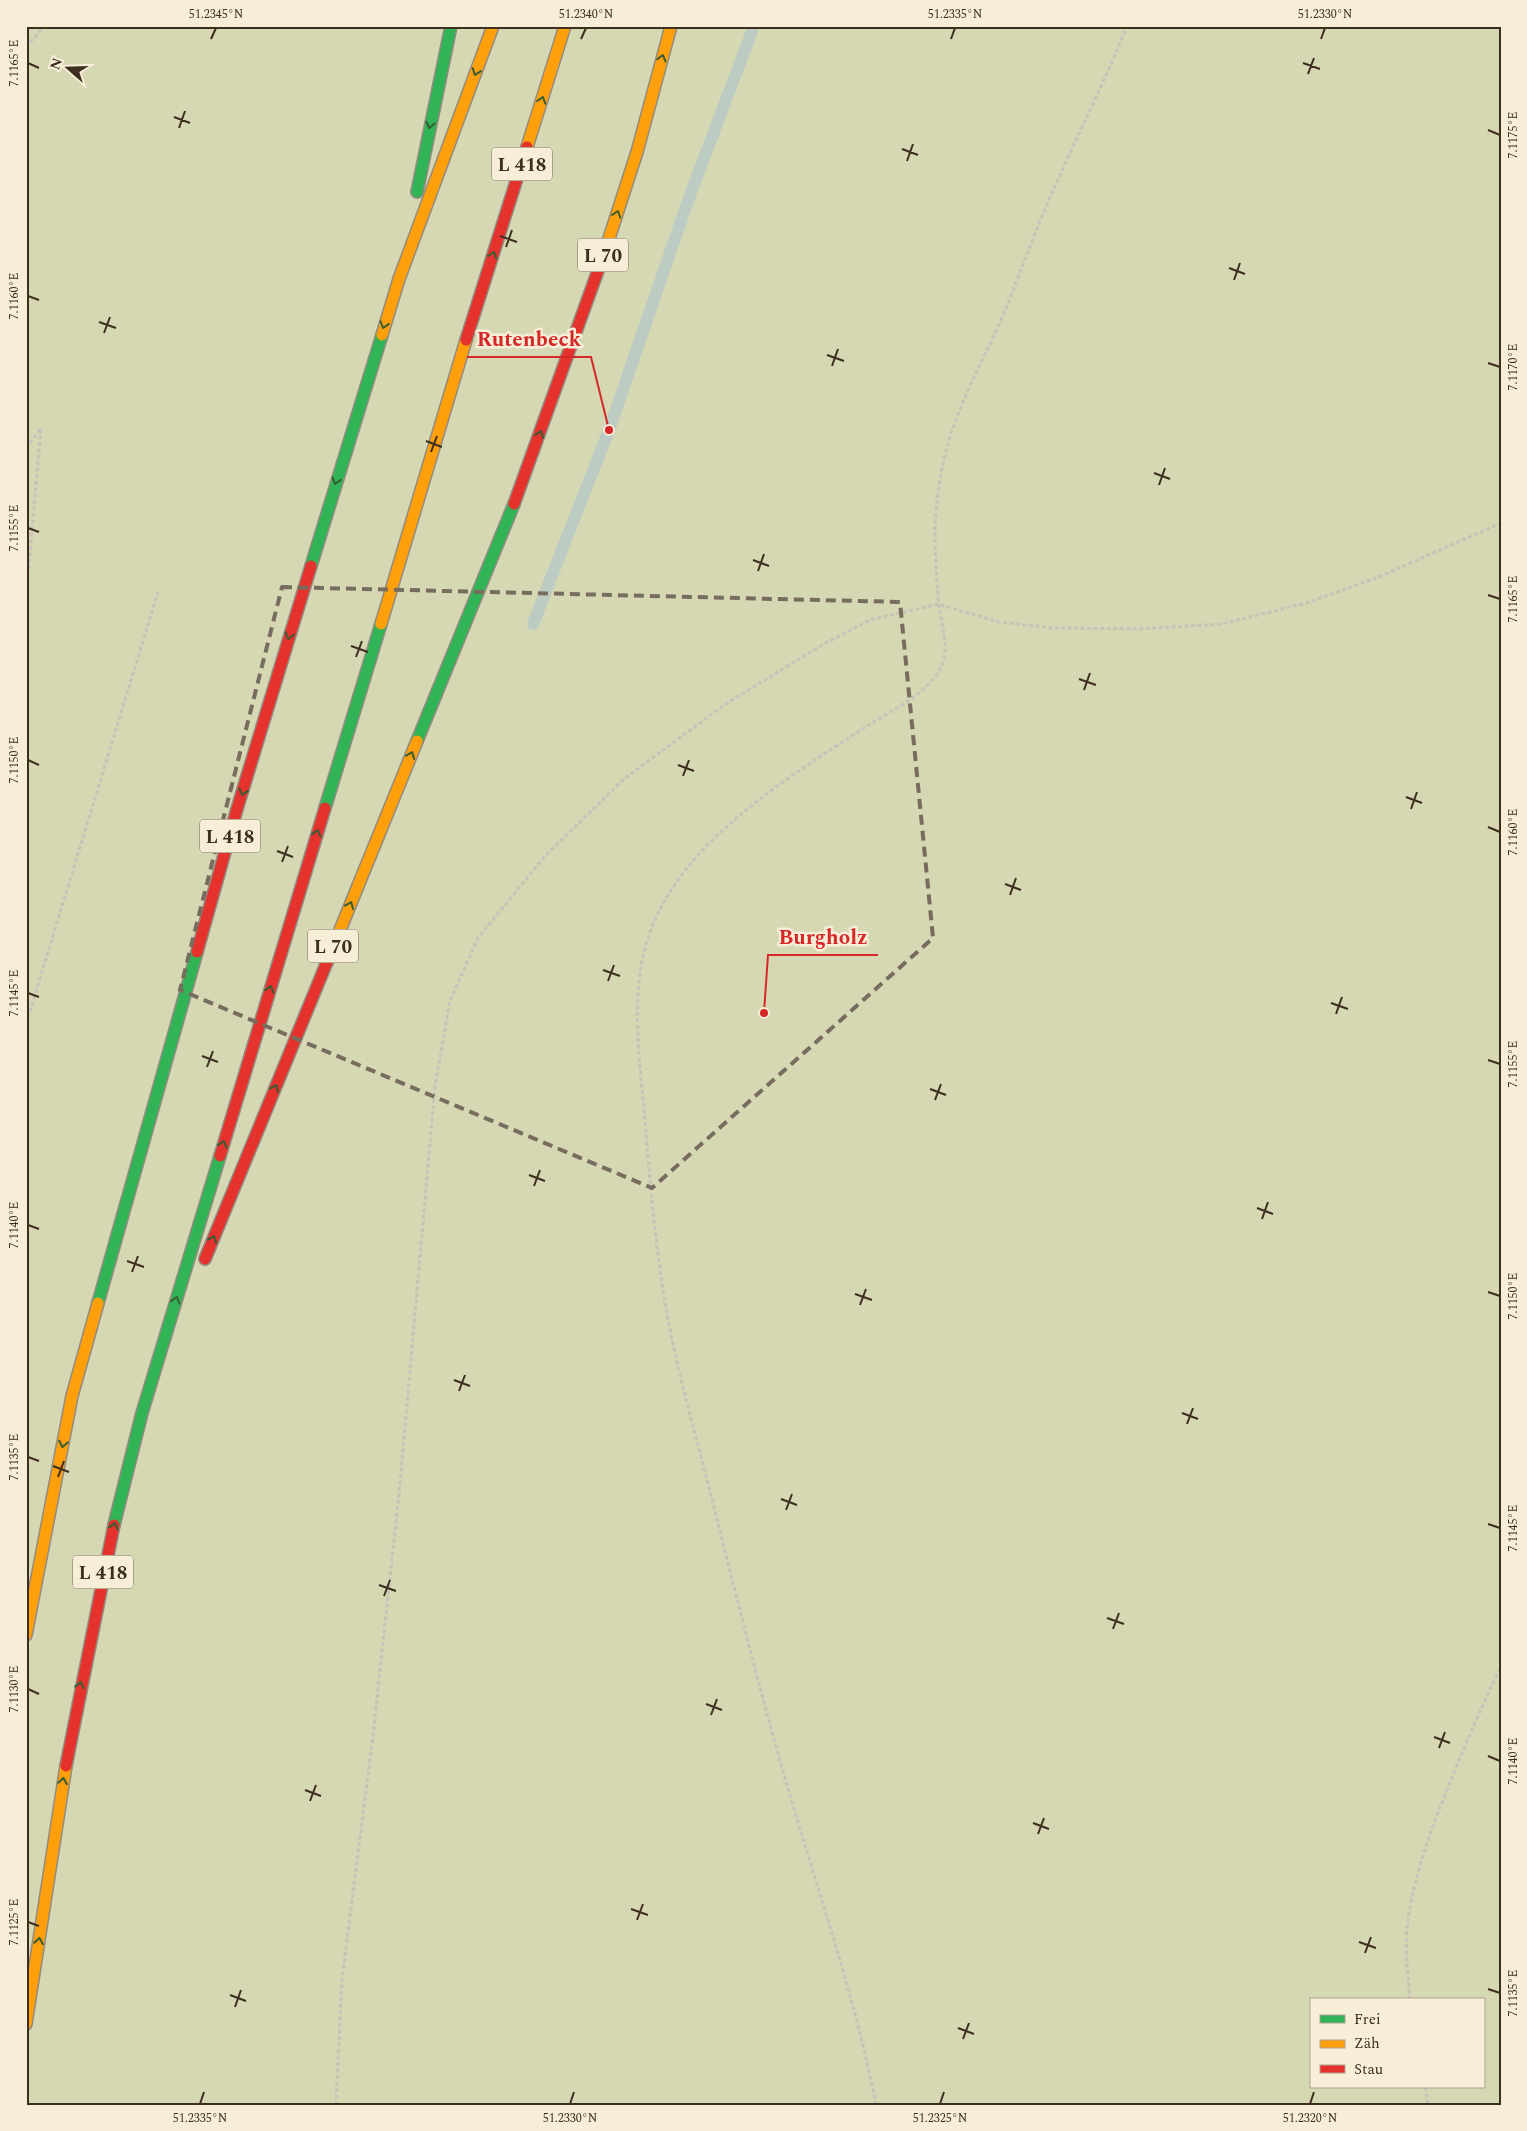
<svg xmlns="http://www.w3.org/2000/svg" width="1527" height="2131" font-family="Spectral,serif">
  <style>
    .green { fill: #d6d7b3; fill-rule: evenodd }
    .lines { fill: none; stroke-linecap: round; stroke-linejoin: round }
    .stream { stroke: #bcccc2; stroke-width: 12 }
    .fast-casing { stroke: #928b80; stroke-width: 14 }
    .slow-casing { stroke: #928b80; stroke-width: 14 }
    .jam-casing { stroke: #928b80; stroke-width: 14 }
    .path { stroke: #c8c2b9; stroke-width: 3; stroke-dasharray: 4 2.5; stroke-linecap: butt }
    .fast { stroke: #30b455; stroke-width: 11 }
    .slow { stroke: #ff9f0a; stroke-width: 11 }
    .jam { stroke: #e5322d; stroke-width: 11 }
    .oneway { stroke: #385d33 }
    .marked { fill: none; stroke: #786c5e; stroke-width: 4; stroke-dasharray: 10 6; stroke-linejoin: round }
    .ticks { fill: none; stroke: #3d2e20; stroke-width: 2 }
    .labels { text-anchor: middle; stroke-width: 5; stroke-linejoin: round; paint-order: stroke }
    .shield { fill: #f7eed8; stroke: #756857; stroke-width: 1 }
    .shield-label { font-size: 19px; font-weight: bold; fill: #3d2e20 }
    .leader { fill: none; stroke: #d62828; stroke-width: 2 }
    .callout-dot { fill: #d62828; stroke: #f7eed8; stroke-width: 2 }
    .callout-label { font-size: 21px; text-anchor: middle; font-weight: bold; fill: #d62828; stroke: #f7eed8; stroke-width: 5; stroke-linejoin: round; paint-order: stroke }
    .neatline { fill: none; stroke: #3d2e20; stroke-width: 2 }
    .ticks-label { font-size: 12px; text-anchor: middle; fill: #3d2e20 }
  </style>
  <rect width="100%" height="100%" fill="#e7e0d1"/>
  <path class="green" d="M26 26H1501V2105H26ZM1311 2000H1483V2087H1311Z"/>
  <g class="lines">
    <path class="stream" d="M533 624 609 430 690 195 754 26"/>
    <g class="fast-casing">
      <path id="fast" d="M417 192 451 26
        M311 566 382 335
        M417 741 514 504
        M325 808 381 624
        M98 1303 197 952
        M114 1525 142 1413 220 1156"/>
    </g>
    <g class="slow-casing">
      <path id="slow" d="M527 147 565 26
        M604 254 637 152 671 26
        M382 335 399 279 493 26
        M381 624 466 340
        M327 962 417 741
        M26 1635 72 1396 98 1303
        M26 2024 66 1766"/>
    </g>
    <g class="jam-casing">
      <path id="jam" d="M466 340 527 147
        M514 504 604 254
        M197 952 237 809 311 566
        M220 1156 325 808
        M205 1259 327 962
        M66 1766 114 1525"/>
    </g>
    <path class="path" d="M26 47 44 26
      M26 448 41 428 26 598
      M26 1024 158 592
      M1410 2000C1408 1974 1404 1946 1408 1920 1415 1872 1432 1827 1450 1782 1466 1743 1482 1705 1501 1667
      M1425 2087 1428 2105
      M336 2105 342 1979 373 1736 400 1484 435 1086 450 1001 478 938 545 856 624 779 724 705 822 645 870 620 938 604 999 622 1053 628 1139 629 1222 624 1306 603 1379 577 1501 523
      M876 2105C856 2000 820 1898 790 1795 762 1700 738 1603 714 1507 700 1451 684 1396 672 1340 658 1272 652 1203 646 1135 642 1075 630 1011 644 952 669 849 781 782 864 728 888 712 921 698 937 674 954 650 939 622 938 596 936 574 935 550 935 527 936 505 939 481 944 459 956 406 984 360 1005 311 1023 265 1040 218 1061 173 1083 124 1107 76 1127 26"/>
    <use href="#fast" class="fast"/>
    <use href="#slow" class="slow"/>
    <use href="#jam" class="jam"/>
  </g>
  <defs><path id="oneway-chevron" d="M-2-3.5L2.5 0L-2 3.5" fill="none" stroke-width="1.6" stroke-linecap="round" stroke-linejoin="round" transform="scale(1.25)"/></defs>
  <g class="oneway">
    <use href="#oneway-chevron" transform="translate(662 58) rotate(-75)"/>
    <use href="#oneway-chevron" transform="translate(476 72) rotate(110)"/>
    <use href="#oneway-chevron" transform="translate(542 100) rotate(-72)"/>
    <use href="#oneway-chevron" transform="translate(430 125) rotate(102)"/>
    <use href="#oneway-chevron" transform="translate(617 214) rotate(-72)"/>
    <use href="#oneway-chevron" transform="translate(493 255) rotate(-72)"/>
    <use href="#oneway-chevron" transform="translate(384 325) rotate(107)"/>
    <use href="#oneway-chevron" transform="translate(540 434) rotate(-70)"/>
    <use href="#oneway-chevron" transform="translate(336 481) rotate(107)"/>
    <use href="#oneway-chevron" transform="translate(289 636) rotate(107)"/>
    <use href="#oneway-chevron" transform="translate(411 755) rotate(-68)"/>
    <use href="#oneway-chevron" transform="translate(243 792) rotate(107)"/>
    <use href="#oneway-chevron" transform="translate(317 833) rotate(-73)"/>
    <use href="#oneway-chevron" transform="translate(350 905) rotate(-68)"/>
    <use href="#oneway-chevron" transform="translate(270 989) rotate(-73)"/>
    <use href="#oneway-chevron" transform="translate(275 1088) rotate(-68)"/>
    <use href="#oneway-chevron" transform="translate(223 1144) rotate(-73)"/>
    <use href="#oneway-chevron" transform="translate(213 1239) rotate(-68)"/>
    <use href="#oneway-chevron" transform="translate(176 1300) rotate(-73)"/>
    <use href="#oneway-chevron" transform="translate(63 1444) rotate(101)"/>
    <use href="#oneway-chevron" transform="translate(114 1526) rotate(-77)"/>
    <use href="#oneway-chevron" transform="translate(80 1685) rotate(-79)"/>
    <use href="#oneway-chevron" transform="translate(63 1781) rotate(-81)"/>
    <use href="#oneway-chevron" transform="translate(39 1941) rotate(-81)"/>
  </g>
  <path class="marked" d="M282 587 900 602 933 938 652 1188 180 990Z"/>
  <path class="ticks" d="M211 39 216 28M581 39 586 28M951 39 955 28M1321 39 1325 28M28 63 39 68M1303 63 1320 69M1308 74 1314 58M174 117 190 123M179 128 185 111M1488 130 1500 135M902 149 918 155M907 161 913 144M500 236 517 242M506 247 512 230M1229 268 1245 274M1234 280 1240 263M28 296 39 300M99 322 116 328M104 333 110 317M827 355 844 361M1488 363 1500 367M832 366 838 349M426 441 442 447M431 452 437 436M1154 473 1170 479M1159 485 1165 468M28 528 39 532M753 560 769 566M758 571 764 554M1488 595 1500 599M351 646 368 652M356 657 362 641M1079 679 1096 685M1084 690 1090 673M28 760 39 765M678 765 694 771M683 776 689 760M1406 797 1422 803M1411 809 1417 792M1488 827 1500 832M277 851 293 857M282 862 288 846M1005 884 1021 890M1010 895 1016 878M603 970 620 976M608 981 614 965M28 993 39 997M1331 1003 1348 1009M1336 1014 1342 997M202 1056 218 1062M1488 1060 1500 1064M207 1067 213 1051M930 1089 946 1095M935 1100 941 1084M529 1175 545 1181M534 1186 540 1170M1257 1208 1273 1214M1262 1219 1268 1202M28 1225 39 1229M127 1261 144 1267M132 1272 138 1256M1488 1292 1500 1296M855 1294 872 1300M860 1305 866 1289M454 1380 470 1386M459 1391 465 1375M1182 1413 1198 1419M1187 1424 1193 1408M28 1457 39 1461M53 1466 69 1472M58 1477 64 1461M781 1499 797 1505M786 1510 792 1494M1488 1524 1500 1528M379 1585 396 1591M384 1596 390 1580M1107 1618 1124 1624M1113 1629 1119 1613M28 1689 39 1694M706 1704 722 1710M711 1715 717 1699M1434 1737 1450 1743M1439 1748 1445 1732M1488 1756 1500 1761M305 1790 321 1796M310 1801 316 1785M1033 1823 1049 1829M1038 1834 1044 1818M631 1909 648 1915M637 1920 643 1904M28 1922 39 1926M1359 1942 1376 1948M1365 1953 1371 1937M1488 1989 1500 1993M230 1995 246 2001M235 2007 241 1990M958 2028 974 2034M963 2039 969 2023M200 2104 204 2092M570 2104 574 2092M940 2104 944 2092M1310 2104 1314 2092"/>
  <g class="labels">
    <g class="shield">
      <rect x="492" y="147.5" width="60" height="33" rx="4"/>
      <rect x="578" y="238.5" width="50" height="33" rx="4"/>
      <rect x="200" y="819.5" width="60" height="33" rx="4"/>
      <rect x="308" y="929.5" width="50" height="33" rx="4"/>
      <rect x="73" y="1555.5" width="60" height="33" rx="4"/>
    </g>
    <g class="shield-label">
      <text x="522" y="171">L 418</text>
      <text x="603" y="262">L 70</text>
      <text x="230" y="843">L 418</text>
      <text x="333" y="953">L 70</text>
      <text x="103" y="1579">L 418</text>
    </g>
  </g>
  <path class="leader" d="M609 430L591 357H467M764 1013L768 955H878"/>
  <g class="callout-dot">
    <circle cx="609" cy="430" r="5"/>
    <circle cx="764" cy="1013" r="5"/>
  </g>
  <g class="callout-label">
    <text x="529" y="346">Rutenbeck</text>
    <text x="823" y="944">Burgholz</text>
  </g>
  <rect width="1527" height="2131" fill="none" stroke="#f7eed8" stroke-width="55"/>
  <rect x="1310" y="1998" width="175" height="90" fill="#f7eed8" stroke="#ada18e"/>
  <rect x="1320" y="2015" width="25" height="8" fill="#30b455" stroke="#ada18e"/>
  <text x="1354" y="2024" font-size="15" fill="#3d2e20">Frei</text>
  <rect x="1320" y="2040" width="25" height="8" fill="#ff9f0a" stroke="#ada18e"/>
  <text x="1354" y="2048" font-size="15" fill="#3d2e20">Zäh</text>
  <rect x="1320" y="2065" width="25" height="8" fill="#e5322d" stroke="#ada18e"/>
  <text x="1354" y="2074" font-size="15" fill="#3d2e20">Stau</text>
  <g transform="translate(68 68) rotate(290)" stroke="#f7eed8" stroke-width="4" paint-order="stroke">
  <path d="M0-4L9 19L0 12L-9 19Z" fill="#3d2e20"/>
  <text y="-8" font-size="14" font-weight="bold" text-anchor="middle" fill="#3d2e20">N</text>
  </g>
  <rect x="28" y="28" width="1472" height="2076" class="neatline"/>
  <g class="ticks-label">
    <text x="216" y="18">51.2345°N</text>
    <text x="586" y="18">51.2340°N</text>
    <text x="955" y="18">51.2335°N</text>
    <text x="1325" y="18">51.2330°N</text>
    <text transform="translate(14 63) rotate(-90)" y="4">7.1165°E</text>
    <text transform="translate(1513 135) rotate(-90)" y="4">7.1175°E</text>
    <text transform="translate(14 296) rotate(-90)" y="4">7.1160°E</text>
    <text transform="translate(1513 367) rotate(-90)" y="4">7.1170°E</text>
    <text transform="translate(14 528) rotate(-90)" y="4">7.1155°E</text>
    <text transform="translate(1513 599) rotate(-90)" y="4">7.1165°E</text>
    <text transform="translate(14 760) rotate(-90)" y="4">7.1150°E</text>
    <text transform="translate(1513 832) rotate(-90)" y="4">7.1160°E</text>
    <text transform="translate(14 993) rotate(-90)" y="4">7.1145°E</text>
    <text transform="translate(1513 1064) rotate(-90)" y="4">7.1155°E</text>
    <text transform="translate(14 1225) rotate(-90)" y="4">7.1140°E</text>
    <text transform="translate(1513 1296) rotate(-90)" y="4">7.1150°E</text>
    <text transform="translate(14 1457) rotate(-90)" y="4">7.1135°E</text>
    <text transform="translate(1513 1528) rotate(-90)" y="4">7.1145°E</text>
    <text transform="translate(14 1689) rotate(-90)" y="4">7.1130°E</text>
    <text transform="translate(1513 1761) rotate(-90)" y="4">7.1140°E</text>
    <text transform="translate(14 1922) rotate(-90)" y="4">7.1125°E</text>
    <text transform="translate(1513 1993) rotate(-90)" y="4">7.1135°E</text>
    <text x="200" y="2122">51.2335°N</text>
    <text x="570" y="2122">51.2330°N</text>
    <text x="940" y="2122">51.2325°N</text>
    <text x="1310" y="2122">51.2320°N</text>
  </g>
</svg>
